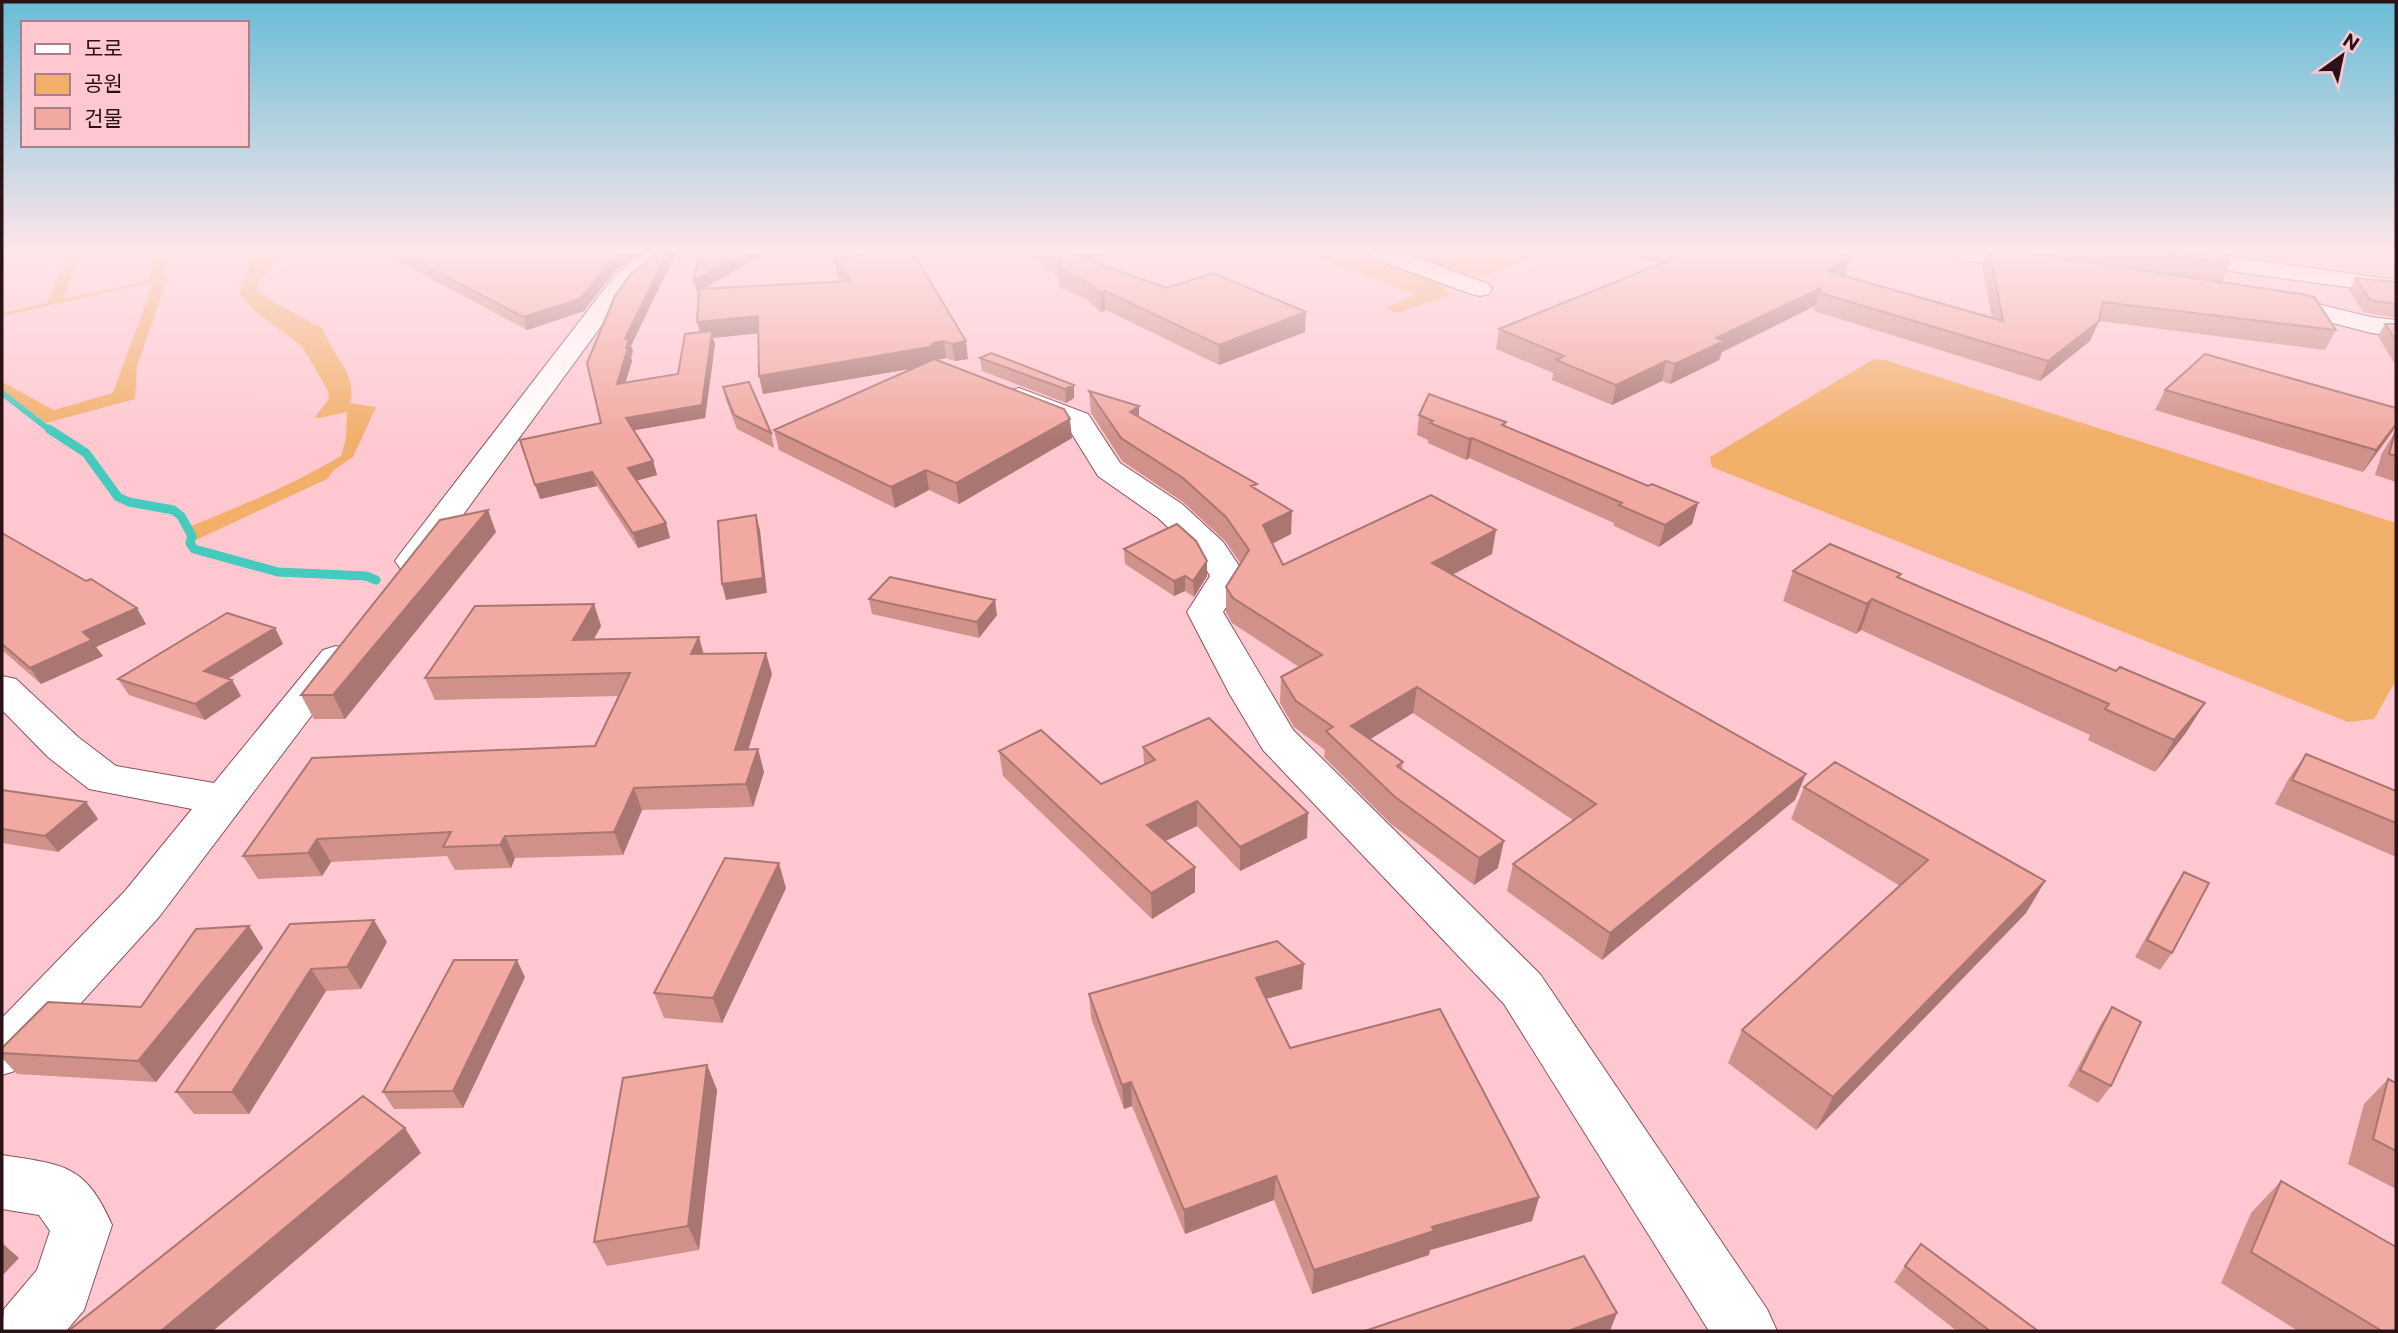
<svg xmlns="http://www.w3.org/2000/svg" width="2398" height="1333" font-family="Commissioner,'Noto Sans KR',sans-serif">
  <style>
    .green { fill: #f2af69 }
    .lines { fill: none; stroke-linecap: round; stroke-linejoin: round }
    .stream-far1 { stroke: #45cabe; stroke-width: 6 }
    .stream { stroke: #45cabe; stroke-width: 9 }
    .street-casing { stroke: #8d525f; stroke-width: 2 }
    .street { fill: #fff; fill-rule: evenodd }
    .wall { fill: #cf918a }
    .shaded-wall { fill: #a97671 }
    .building { fill: #f1a9a1; stroke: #a97671; stroke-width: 2 }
  </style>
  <rect width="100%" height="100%" fill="#ffc8d1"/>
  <path class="green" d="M69 253H79L64 299 149 281 155 253H163L166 279 2 316V313L47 303Z
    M264 253H277C278 271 255 274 258 293L323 329C332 357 358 373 350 403L376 407 353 457 334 470 327 479 194 541 196 535 189 527C241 506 292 485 341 456L346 439 347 412 319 418 315 417 329 399 328 391 302 346 256 312 240 295 241 284 250 265 245 260Z
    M1305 253H1360L1437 281 1450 295 1397 313 1386 308 1417 294Z
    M1399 253H1543L1482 277 1457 274Z
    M172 280 166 283 137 366 135 399 46 423 2 390V382L54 410 113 393 153 283Z
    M1874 359 1885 360 2396 523V680L2374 719 2348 722 1712 467 1710 457Z"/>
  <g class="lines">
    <path class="stream-far1" d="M2 393 51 431"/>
    <path class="stream" d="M49 429 86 453 118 497 129 502 173 510 181 516 192 536 190 543 194 549 278 572 366 576 376 580"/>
    <g class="street-casing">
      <path id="street" d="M645 253H671L632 284 424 568 412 571 400 568 395 561 400 554 616 274Z
        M1369 253H1403L1489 284 1492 289 1489 294 1480 296 1471 294 1372 258Z
        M1952 253H2012L2045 259 2049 264 2045 269 2037 271 1963 260 1955 258Z
        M2141 253H2204L2396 280V294L2152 260 2144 258Z
        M2273 293 2371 317 2396 320V336L2371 333 2264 305 2261 300 2264 295Z
        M1019 388 1088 414 1120 463 1182 504 1223 542 1246 576 1223 612 1293 730 1540 974 1767 1309 1777 1331H1709L1504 1004 1263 750 1229 693 1187 612 1210 576 1198 555 1158 518 1098 476 1067 426 1009 403 1005 397 1009 391Z
        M336 646 349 650 355 658 159 917 21 1069 2 1075V1018L125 891 192 809 89 789 48 757 2 710V676L16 679 78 737 116 766 214 783 323 650Z
        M2 1155C63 1165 85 1163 112 1225L84 1310 66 1331H2L4 1309 37 1270 50 1231 39 1215 2 1209Z"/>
    </g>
    <use href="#street" class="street"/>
  </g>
  <path class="wall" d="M383 253H640L614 272 584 311 527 330Z
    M699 253H766L703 289 841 281 837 276 834 260 872 253 968 359 955 361 946 358 937 360 1072 438 959 504 929 490 895 508 779 450 774 430 915 368 763 394 758 333 713 338 715 344 705 418 634 430 653 461 657 475 636 481 666 523 670 538 638 548 597 486 540 499 601 423 587 363 631 346 633 351 631 357 632 361 625 382 678 374 700 332 699 291 697 292 694 281Z
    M1028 253H1108L1087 260 1166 288 1305 332 1219 365 1106 310 1101 312 1086 299 1059 287V278Z
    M1626 253H1835L1845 276 1992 318 1982 266 1987 253H2221L2230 264 2221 282 2336 330 2325 350 2099 321 2090 341 2040 381 1814 311 1815 306 1722 352 1719 360 1670 384 1662 381 1612 405 1552 380 1553 373 1496 349 1499 329 1662 264Z
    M2356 278 2396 282V318L2363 312 2349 290Z
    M2385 324H2396V366L2378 336Z
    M980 358 1074 385V398L1066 403 982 371Z
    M723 387 771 433 774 448 737 429 726 400Z
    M2165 390 2396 408V426L2363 472 2155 410Z
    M1089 391 1139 417 1257 490 1291 534 1272 544 1283 565 1492 554 1453 574 1795 800 1602 960 1507 891 1513 864 1573 820 1413 713 1370 739 1403 762 1402 769 1498 868 1474 885 1391 824 1324 757 1325 750 1294 727 1280 703 1281 677 1299 667 1232 623 1226 612V587L1241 564 1225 541 1183 502 1122 461 1091 413Z
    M1419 415 1506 422 1505 426 1648 486 1698 503 1692 524 1659 547 1614 526V523L1469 458 1466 460 1428 443V440L1417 435Z
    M2395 432H2396V482L2375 475 2382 453Z
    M496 532 345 719H314L301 695Z
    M2 533 146 624 96 647 103 656 41 684 2 650Z
    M1124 549 1207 561V576L1194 597 1185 591 1174 596 1125 564Z
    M1793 571 1899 578 2116 671 2205 703 2185 734 2155 772 2088 740 2090 735 1861 630 1856 634 1783 601Z
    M869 599 997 615 979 638 872 614Z
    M594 604 601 626 594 639 704 654 772 674 748 749H758L764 772 753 807 642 810 623 855 515 858 511 868 455 870 447 856 331 862 322 876 258 879 243 856 595 746 619 696 435 700 425 678Z
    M275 628 283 644 228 679 232 680 241 696 205 720 129 695 118 679Z
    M1143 747 1307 838 1240 871 1197 826 1166 841 1195 892 1152 919 1003 776 999 751 1101 784 1144 765Z
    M2306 754 2396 791V857L2275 804 2289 778Z
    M1804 787 2045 881 2026 913 1816 1130 1728 1063 1742 1030 1900 886 1791 819Z
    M2 790 86 802 98 819 58 852 2 843Z
    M2184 872 2172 953 2160 970 2135 957 2173 889Z
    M786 888 722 1023 664 1018 654 993Z
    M290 924 387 942 361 989 326 991 249 1114H194L176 1092Z
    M249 926 263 948 156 1082 17 1074 2 1058V1048L141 1007Z
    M525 977 463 1108 394 1109 383 1092Z
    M1302 989 1266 999 1290 1048 1539 1197 1532 1221 1430 1250 1429 1255 1312 1294 1274 1200 1185 1234 1132 1106 1124 1109 1091 1018 1089 994Z
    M2112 1007 2111 1086 2098 1103 2068 1086 2101 1024Z
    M707 1065 717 1090 699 1250 607 1266 594 1242Z
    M2388 1079 2396 1083V1189L2348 1164 2364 1104Z
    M2281 1181 2396 1331H2298L2221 1283 2251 1213Z
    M1905 1266 2038 1331H1957L1894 1282Z"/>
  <path class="shaded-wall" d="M621 253H640L614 272 584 311 527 330 523 317Z
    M667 253H676L631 346 633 351 631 357 632 361 621 397 617 384 625 339Z
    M744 253H766L697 292 694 281Z
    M1060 253H1108L1061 268Z
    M1850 258 1845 276 1827 271Z
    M1821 288 1815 306 1722 352 1719 360 1670 384 1675 364 1716 338Z
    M1105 291 1106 310 1101 312 1100 293Z
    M1306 312 1305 332 1219 365V345Z
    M758 316 762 333 713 338 715 344 705 418 630 431 626 418 702 405V339L697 322Z
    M2099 321 2090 341 2040 381 2048 361Z
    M944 341 946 358 936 360 933 365 763 394 759 376Z
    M966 341 968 359 955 361 952 344Z
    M1666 361 1662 381 1612 405 1616 385Z
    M1074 385V398L1066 403 1065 389Z
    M1139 406V428L1130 412Z
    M1070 419 1072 438 959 504 956 483Z
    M2396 424V426L2393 431 2363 472 2376 450Z
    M1472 438 1469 458 1466 460 1469 439Z
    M653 461 657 475 632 482 628 468Z
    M926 470 929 490 895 508 891 487Z
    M592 472 597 486 540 499 535 485Z
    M1698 503 1692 524 1659 547 1665 525Z
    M488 510 496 532 345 719 333 695Z
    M1292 511 1291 534 1262 549 1263 525Z
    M756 515 760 530 767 593 726 600 722 584Z
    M666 523 670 538 638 548 633 533Z
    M1496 530 1492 554 1429 587 1432 563Z
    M1207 561V576L1194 597 1193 581Z
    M1185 576V591L1174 596V581Z
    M1872 599 1861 630 1856 634 1867 604Z
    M995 600 997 615 979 638 977 622Z
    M594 604 601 626 581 662 573 640Z
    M137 608 146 624 96 647 103 656 41 684 30 668 83 632Z
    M275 628 283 644 214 687 204 671Z
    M699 637 705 659 691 654Z
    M766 653 772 674 741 773 735 750Z
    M232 680 241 696 205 720 195 704Z
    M1417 687 1413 713 1349 752 1351 726Z
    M2205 703 2185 734 2155 772 2174 740Z
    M758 749 764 772 753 807 746 784Z
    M1806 774 1795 800 1602 960 1610 933Z
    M634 788 642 810 623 855 614 832Z
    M1197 801V826L1148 849 1147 825Z
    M86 802 98 819 58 852 45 836Z
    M1308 813 1307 838 1240 871V847Z
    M505 836 515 858 511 868 500 845Z
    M317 839 331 862 322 876 308 853Z
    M1504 841 1498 868 1474 885 1479 858Z
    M779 863 786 888 722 1023 713 998Z
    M1195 867V892L1152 919 1151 893Z
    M2045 881 2026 913 1816 1130 1833 1097Z
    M374 920 387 942 361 989 347 967Z
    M249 926 263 948 156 1082 138 1061Z
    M517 960 525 977 463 1108 453 1091Z
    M1304 964 1302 989 1255 1002 1256 978Z
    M311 969 326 991 249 1114 232 1092Z
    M707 1065 717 1090 699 1250 688 1226Z
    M1131 1082 1132 1106 1124 1109 1122 1085Z
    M405 1128 421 1153 213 1331H161Z
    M1276 1176 1274 1200 1185 1234 1184 1210Z
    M1539 1197 1532 1221 1430 1250 1429 1255 1312 1294 1314 1270 1432 1227Z
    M2 1243 19 1258 2 1276Z
    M1617 1313 1610 1331H1568Z"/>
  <path class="building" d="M401 253H621L611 261 580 299 523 317Z
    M658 253H667L625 339H629L626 348H628L617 384 678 374 685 334 712 331 702 405 626 418 653 461 628 468 666 523 633 533 592 472 535 485 520 440 601 423 587 363 615 296 631 274Z
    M699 253H744L694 281Z
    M872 253H913L966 341 952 344 944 341 934 343 930 347 759 376 758 316 697 322 699 289 851 281 834 260Z
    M1049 253H1070L1166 288 1213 273 1306 312 1219 345 1105 291 1100 293 1085 281 1058 268 1061 262Z
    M1675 253H1835L1850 258 1827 271 2003 321 1990 253H2027L2301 294 2314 297 2336 330 2103 302 2099 321 2048 361 1820 293 1821 288 1716 338 1724 341 1675 364 1666 361 1616 385 1556 360 1564 356 1499 329 1682 255Z
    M2155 253 2225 254 2230 264Z
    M2356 278 2396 282V304L2370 300Z
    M2385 324H2396V340Z
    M991 353 1074 385 1065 389 980 358Z
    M2205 354 2396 408V424L2376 450 2165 390Z
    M934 359 1064 409 1070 419 956 483 926 470 891 487 774 430Z
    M749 382 771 433 734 415 723 387Z
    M1089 391 1139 406 1130 412 1257 484 1251 486 1292 511 1263 525 1283 565 1431 495 1496 530 1432 563 1806 774 1610 933 1513 864 1596 804 1417 687 1351 726 1403 762 1397 766 1504 841 1479 858 1395 797 1326 731 1333 727 1296 701 1281 677 1322 655 1233 598 1226 587 1249 550 1226 517 1183 478 1121 438Z
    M1429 394 1506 422 1502 425 1648 486 1652 484 1698 503 1665 525 1619 505 1622 503 1472 438 1469 439 1430 423 1433 421 1419 415Z
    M2395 432H2396V456L2389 454Z
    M488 510 333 695H301L440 520Z
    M756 515 763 578 722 584 718 521Z
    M1177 524 1196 541 1207 561 1193 581 1185 576 1174 581 1124 549Z
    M2 533 86 581 91 579 137 608 83 632 92 640 30 668 2 644Z
    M1830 544 1901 574 1897 577 2116 671 2120 667 2205 703 2174 740 2105 709 2109 704 1872 599 1867 604 1793 571Z
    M890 577 995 600 977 622 869 599Z
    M594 604 573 640 699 637 691 654 766 653 735 750 758 749 746 784 634 788 614 832 505 836 500 845 443 847 451 832 317 839 308 853 243 856 312 758 595 746 630 673 425 678 475 606Z
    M227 613 275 628 204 671 232 680 195 704 118 679Z
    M1209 718 1308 813 1240 847 1197 801 1147 825 1195 867 1151 893 999 751 1041 730 1101 784 1155 760 1143 747Z
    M2306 754 2396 791V823L2292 780Z
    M1835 762 2045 881 1833 1097 1742 1030 1928 860 1804 787Z
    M2 790 86 802 45 836 2 829Z
    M725 858 779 863 713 998 654 993Z
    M2184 872 2209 883 2172 953 2147 940Z
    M374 920 347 967 311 969 232 1092H176L290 924Z
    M249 926 138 1061 2 1053V1048L48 1002 141 1007 196 929Z
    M1277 941 1304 964 1256 978 1290 1048 1440 1009 1539 1197 1432 1227 1434 1231 1314 1270 1276 1176 1184 1210 1131 1082 1122 1085 1089 994Z
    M454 960H517L453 1091 383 1092Z
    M2112 1007 2141 1022 2111 1086 2080 1070Z
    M707 1065 688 1226 594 1242 623 1078Z
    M2388 1079 2396 1083V1151L2373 1139Z
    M363 1096 405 1128 161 1331H68Z
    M2281 1181 2396 1247V1331H2382L2251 1252Z
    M1921 1244 2038 1331H1990L1905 1266Z
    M1584 1256 1617 1313 1568 1331H1365Z"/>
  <linearGradient id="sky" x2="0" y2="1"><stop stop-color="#67bdd7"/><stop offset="0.57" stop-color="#ffe6ea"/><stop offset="1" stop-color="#ffe6ea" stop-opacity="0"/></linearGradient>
  <rect width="2398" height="440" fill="url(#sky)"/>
  <rect width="2398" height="1333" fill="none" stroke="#2a1217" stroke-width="7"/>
  <rect x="21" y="21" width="228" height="126" fill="#ffc8d1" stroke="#aa7f87" stroke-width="2"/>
  <rect x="35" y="44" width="35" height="10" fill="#ffffff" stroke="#aa7f87" stroke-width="2"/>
  <text x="84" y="56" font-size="21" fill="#2a1217">도로</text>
  <rect x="35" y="74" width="35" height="21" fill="#f2af69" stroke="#aa7f87" stroke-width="2"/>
  <text x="84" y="91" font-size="21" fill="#2a1217">공원</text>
  <rect x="35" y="108" width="35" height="21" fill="#f1a9a1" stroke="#aa7f87" stroke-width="2"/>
  <text x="84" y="126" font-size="21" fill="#2a1217">건물</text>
  <g transform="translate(2342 56) rotate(33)" stroke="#ffc8d1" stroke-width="5" paint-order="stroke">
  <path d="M0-5L12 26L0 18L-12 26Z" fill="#2a1217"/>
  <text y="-10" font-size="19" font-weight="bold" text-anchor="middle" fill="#2a1217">N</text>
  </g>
</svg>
